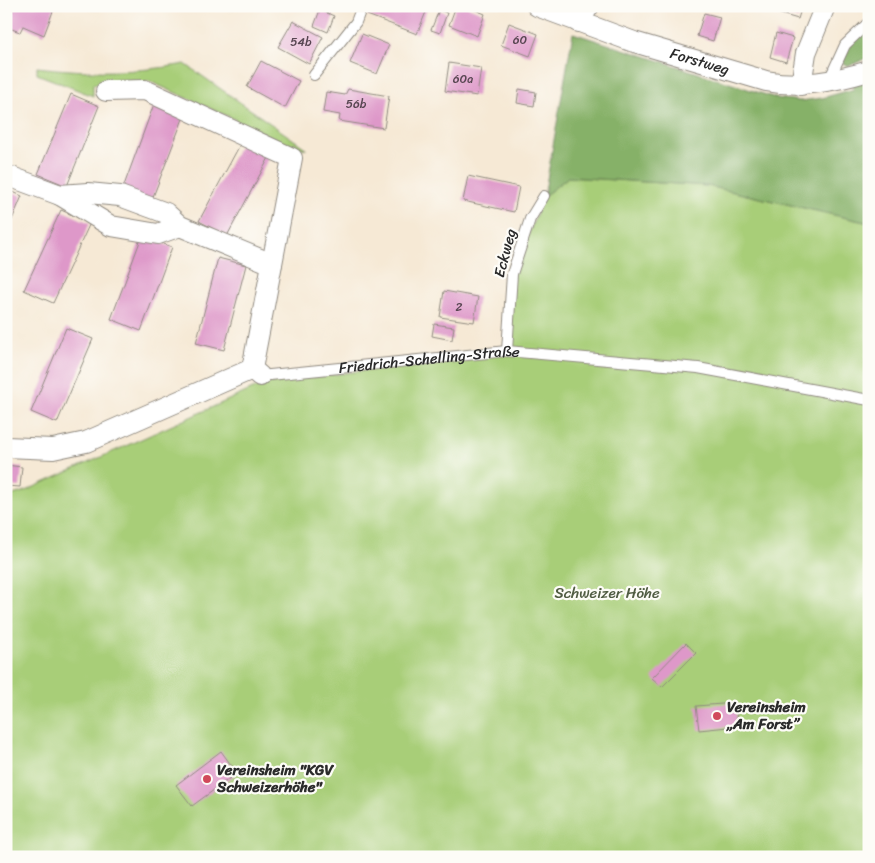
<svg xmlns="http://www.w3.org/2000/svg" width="875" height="863" font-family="Sriracha,sans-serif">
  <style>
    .green { fill: #a8ce78; stroke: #6a7c52 }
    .forest { fill: #86b168; stroke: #586e4a }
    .building { fill: #de98c9 }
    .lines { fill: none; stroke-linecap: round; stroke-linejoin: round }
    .service-casing { stroke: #908a80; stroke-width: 12 }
    .minor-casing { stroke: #908a80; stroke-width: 22 }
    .service { stroke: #fff; stroke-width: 10 }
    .minor { stroke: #fff; stroke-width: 20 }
    .poi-dot { fill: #d1495b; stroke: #fdfcf7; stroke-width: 2 }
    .labels { text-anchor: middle; stroke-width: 4.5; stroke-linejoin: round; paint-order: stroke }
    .number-label { font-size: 12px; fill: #584652 }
    .street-label { font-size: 15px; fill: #2b2b2b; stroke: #fdfcf7 }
    .park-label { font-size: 15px; fill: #505c42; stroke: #fdfcf7 }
    .poi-label { font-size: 15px; font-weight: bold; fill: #2b2b2b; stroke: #fdfcf7; text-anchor: start }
  </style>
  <rect width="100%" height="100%" fill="#fdfcf7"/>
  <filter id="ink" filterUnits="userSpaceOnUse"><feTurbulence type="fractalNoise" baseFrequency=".02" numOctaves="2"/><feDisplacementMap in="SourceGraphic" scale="10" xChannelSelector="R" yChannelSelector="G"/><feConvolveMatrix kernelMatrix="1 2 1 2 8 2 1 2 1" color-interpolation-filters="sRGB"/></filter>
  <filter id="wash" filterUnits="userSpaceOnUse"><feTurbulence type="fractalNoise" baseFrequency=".0096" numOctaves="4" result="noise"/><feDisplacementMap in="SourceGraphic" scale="20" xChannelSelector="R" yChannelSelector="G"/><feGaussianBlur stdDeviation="1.12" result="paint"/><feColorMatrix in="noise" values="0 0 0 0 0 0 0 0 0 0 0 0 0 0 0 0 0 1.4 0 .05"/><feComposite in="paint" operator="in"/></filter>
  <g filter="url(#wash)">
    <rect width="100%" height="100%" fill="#f6e9d5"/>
    <path class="green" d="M185 64 307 149 271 143 233 126 236 120 149 81 140 84H93V96L37 74V67C87 73 136 73 185 64Z
      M568 177 708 186 869 223V857H6V497L23 492 264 384 507 351 512 274 544 196Z"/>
    <path class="forest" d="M869 26V57L849 66 842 63 853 39Z
      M573 33 776 98 800 101 822 98 854 89 852 83 869 78V223L708 186 568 177 544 196Z"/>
    <g id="blocks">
      <path class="building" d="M14 6H55L44 35 23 26 20 32 6 27Z
        M371 6H426L428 7 417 34 367 15Z
        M456 6H466L485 14 477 36 449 25Z
        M753 6H802L798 19Z
        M320 10 334 16 328 32 314 26Z
        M439 10 447 13 440 33 431 30Z
        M704 13 720 17 713 41 697 36Z
        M293 21 323 37 309 64 278 47Z
        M509 23 538 34 530 56 501 45Z
        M776 33 793 38 786 62 770 57Z
        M362 34 389 45 377 74 350 63Z
        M261 61 299 81 285 108 247 87Z
        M449 63 481 68 477 96 445 91Z
        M348 89 389 96 384 128 339 121 340 115 323 112 326 92 345 95Z
        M519 89 536 92 534 106 517 103Z
        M71 94 99 106 67 186 38 174Z
        M154 104 184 116 151 202 122 191Z
        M243 139 271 154 227 236 199 221Z
        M468 176 519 187 514 212 463 201Z
        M6 189 22 196 6 234Z
        M61 210 90 223 53 303 24 290Z
        M142 236 172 247 141 331 111 319Z
        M218 258 246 265 224 350 196 343Z
        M444 291 478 297 474 322 440 317Z
        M434 324 454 327 452 340 432 336Z
        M66 328 93 339 57 423 31 412Z
        M6 465 22 467 20 487 6 486Z
        M686 643 696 653 662 687 652 678Z
        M735 703 738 726 699 730 696 706Z
        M221 751 237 773 192 806 176 785Z"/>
    </g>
  </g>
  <g filter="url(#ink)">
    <use href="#blocks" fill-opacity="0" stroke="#908a80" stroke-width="1"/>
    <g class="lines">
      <g class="service-casing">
        <g id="service">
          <path d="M314 75 356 22 362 6"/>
          <path d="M829 80 845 45 869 22"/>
          <path d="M507 351 512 274 530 219 544 196"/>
          <path id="s1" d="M260 376 507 351 698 368 869 400"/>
        </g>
      </g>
      <g class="minor-casing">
        <g id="minor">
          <path id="s2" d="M537 6 634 42 766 81C801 88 835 81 869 71"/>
          <path d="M578 22 589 6"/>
          <path d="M801 85 806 53 825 6"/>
          <path d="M106 91 145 90 292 158 272 264"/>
          <path d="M6 175 60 195 88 193 120 196 166 213 180 226 272 264 252 369"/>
          <path d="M60 195 111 226 158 234 180 226"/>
          <path d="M6 447 53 449 86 442 252 369 260 376"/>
        </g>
      </g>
      <use href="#service" class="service"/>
      <use href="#minor" class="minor"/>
    </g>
  </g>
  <g class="poi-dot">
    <circle cx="717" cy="716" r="5"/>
    <circle cx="207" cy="779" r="5"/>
  </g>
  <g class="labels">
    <g class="number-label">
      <text x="520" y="44">60</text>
      <text x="301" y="46">54b</text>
      <text x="463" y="83">60a</text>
      <text x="356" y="108">56b</text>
      <text x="459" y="311">2</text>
    </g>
    <g class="street-label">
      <text dy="5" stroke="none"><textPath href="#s2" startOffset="172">Forstweg</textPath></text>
      <text transform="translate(505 253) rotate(-75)" y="5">Eckweg</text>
      <text dy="5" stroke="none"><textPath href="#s1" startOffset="170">Friedrich-Schelling-Straße</textPath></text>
    </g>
    <g class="park-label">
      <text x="607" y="598">Schweizer Höhe</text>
    </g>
    <g class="poi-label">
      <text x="727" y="712">Vereinsheim<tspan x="727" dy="17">„Am Forst”</tspan></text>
      <text x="217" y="775">Vereinsheim "KGV<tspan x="217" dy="17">Schweizerhöhe"</tspan></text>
    </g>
  </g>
  <rect width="875" height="863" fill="none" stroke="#fdfcf7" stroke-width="25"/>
</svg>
